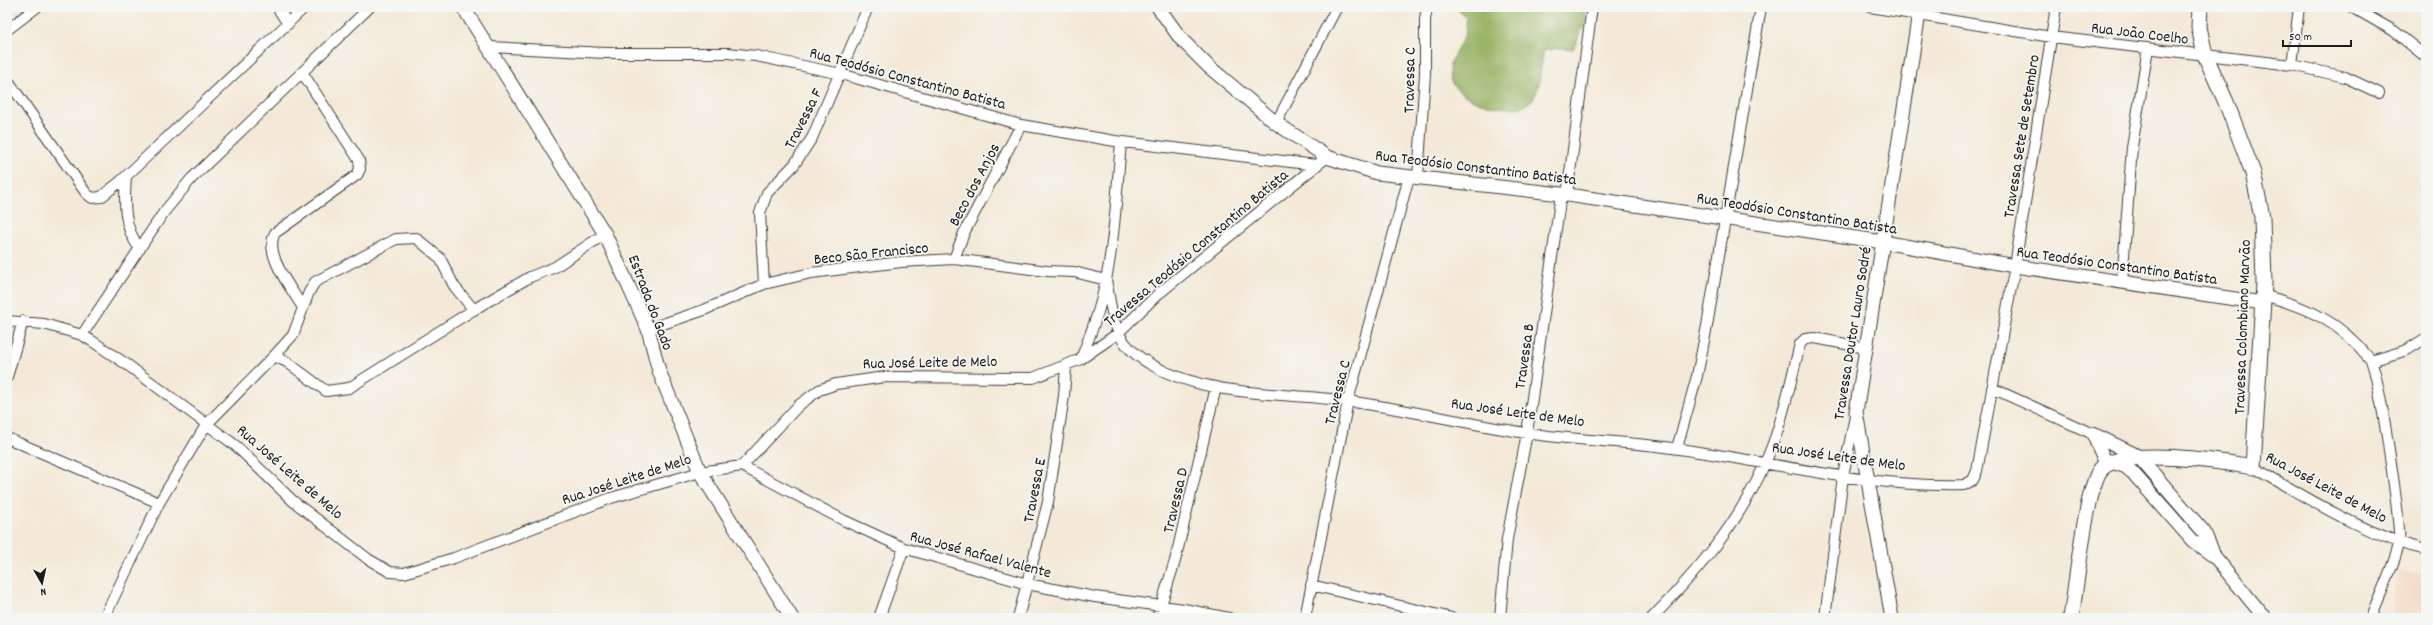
<svg xmlns="http://www.w3.org/2000/svg" width="2433" height="625" font-family="Dekko,sans-serif">
  <style>
    .built { fill: #f3d4be }
    .forest { fill: #9ab466; stroke: #5b6841 }
    .lines { fill: none; stroke-linecap: round; stroke-linejoin: round }
    .minor-casing { stroke: #3c3b38; stroke-width: 12 }
    .tertiary-casing { stroke: #3c3b38; stroke-width: 15 }
    .secondary-casing { stroke: #3c3b38; stroke-width: 17 }
    .minor { stroke: #fff; stroke-width: 10 }
    .tertiary { stroke: #fff; stroke-width: 13 }
    .secondary { stroke: #fff; stroke-width: 15 }
    .labels { text-anchor: middle; stroke-width: 3.5; stroke-linejoin: round; paint-order: stroke }
    .street-label { font-size: 16px; fill: #1c1c1c; stroke: #f6f6f2 }
  </style>
  <rect width="100%" height="100%" fill="#f6f6f2"/>
  <filter id="ink" filterUnits="userSpaceOnUse"><feTurbulence type="fractalNoise" baseFrequency=".025" numOctaves="2"/><feDisplacementMap in="SourceGraphic" scale="8" xChannelSelector="R" yChannelSelector="G"/><feConvolveMatrix kernelMatrix="1 2 1 2 8 2 1 2 1" color-interpolation-filters="sRGB"/></filter>
  <filter id="wash" filterUnits="userSpaceOnUse"><feTurbulence type="fractalNoise" baseFrequency=".012" numOctaves="4" result="noise"/><feDisplacementMap in="SourceGraphic" scale="16" xChannelSelector="R" yChannelSelector="G"/><feGaussianBlur stdDeviation="0.9" result="paint"/><feColorMatrix in="noise" values="0 0 0 0 0 0 0 0 0 0 0 0 0 0 0 0 0 1.4 0 .05"/><feComposite in="paint" operator="in"/></filter>
  <g filter="url(#wash)">
    <rect width="100%" height="100%" fill="#f4e9d8"/>
    <path class="built" d="M2396 571 2426 574V618H2391Z"/>
    <path class="forest" d="M1455 7H1580L1584 8 1586 22 1573 49 1559 48 1544 51C1539 67 1543 94 1527 104 1507 116 1449 99 1449 73 1449 57 1461 47 1465 34 1467 29 1466 23 1466 18Z"/>
  </g>
  <g filter="url(#ink)">
    <g class="lines">
      <g class="minor-casing">
        <path id="minor" d="M277 7 288 24
          M1870 7 2051 37 2292 65 2345 77 2379 93
          M2352 7 2394 31 2426 57
          M7 30 37 7
          M490 47 605 53H728L756 56 841 74 1021 125 1115 141 1316 165
          M2292 65 2299 7
          M302 72 359 160 360 169 357 175 275 233C263 254 292 289 303 308
          M7 79 86 193 92 198 101 197 121 181 305 7
          M1276 123 1337 7
          M126 177C124 203 123 227 140 249
          M1418 178 1425 74V20L1427 7
          M1567 195 1592 7
          M954 259 964 233 1021 125
          M1106 280C1114 320 1112 343 1152 365 1210 398 1283 392 1347 401 1407 409 1466 424 1526 433 1576 441 1628 441 1679 449 1773 462 1868 488 1964 485L1973 480 1977 471 2015 266 2056 7
          M2122 283 2132 147 2148 48
          M764 284 760 213 767 193 794 165 812 138 868 7
          M2263 295C2309 308 2339 321 2370 359 2379 371 2402 528 2399 544 2394 566 2379 596 2371 618
          M7 321 44 324 82 335 92 341 129 366 236 446 293 501 368 559 390 572 404 573 454 558 611 498 700 472 742 466 799 405 819 390 836 384 885 377 1033 378 1081 359 1117 334 1157 295 1327 157
          M648 329 704 310 764 284 811 273 901 262 954 259 1047 271 1074 272 1106 280
          M82 335 164 212 191 179 370 7
          M274 356 293 335 309 292 315 282 396 239 416 238 440 258 454 286 474 310
          M1081 359C1091 333 1101 307 1106 280 1115 235 1117 188 1121 142
          M2371 361 2407 350 2426 338
          M7 377 23 321
          M1992 388 2093 434
          M7 438 159 503
          M1677 448 1697 376 1707 326 1761 7
          M742 466 843 520 904 548 1027 584 1095 597 1184 609 1229 618
          M2253 467C2308 498 2364 535 2426 550
          M1311 585 1452 618
          M104 618 159 503 206 425 274 356 287 362 326 391 349 388 478 307 530 277 555 267 605 234
          M879 618 904 548
          M1018 618 1048 502 1064 396 1066 366
          M1157 618 1175 561 1216 387
          M1305 618 1348 401 1409 177
          M1500 618 1507 539 1527 433 1561 194
          M1652 618C1704 564 1748 513 1774 441 1785 410 1792 376 1800 344L1805 339 1815 338 1866 348
          M1825 618 1843 476 1855 416"/>
      </g>
      <g class="tertiary-casing">
        <path id="tertiary" d="M463 7 605 234 648 329 659 371 700 472 792 618
          M1158 7 1181 39 1208 66 1276 123 1327 157 1377 173 1561 194 1883 242 2015 266 2262 303
          M2093 434 2138 456 2204 532 2215 557 2265 618
          M2093 434 2104 459 2126 467 2133 473 2193 541 2215 557
          M1892 618 1856 412 1920 7"/>
      </g>
      <g class="secondary-casing">
        <path id="secondary" d="M2071 618C2076 589 2086 487 2101 469 2120 446 2225 462 2253 467L2264 283 2262 217 2253 173 2226 102 2205 55 2199 27 2200 7"/>
      </g>
      <use href="#minor" class="minor"/>
      <use href="#tertiary" class="tertiary"/>
      <use href="#secondary" class="secondary"/>
    </g>
  </g>
  <g class="labels">
    <g class="street-label">
      <text transform="translate(2140 32) rotate(7)" y="6">Rua João Coelho</text>
      <text transform="translate(908 77) rotate(15)" y="6">Rua Teodósio Constantino Batista</text>
      <text transform="translate(1408 80) rotate(-89)" y="6">Travessa C</text>
      <text transform="translate(802 118) rotate(-63)" y="6">Travessa F</text>
      <text transform="translate(2020 136) rotate(-81)" y="6">Travessa Sete de Setembro</text>
      <text transform="translate(1476 166) rotate(7)" y="6">Rua Teodósio Constantino Batista</text>
      <text transform="translate(973 184) rotate(-62)" y="6">Beco dos Anjos</text>
      <text transform="translate(1797 212) rotate(9)" y="6">Rua Teodósio Constantino Batista</text>
      <text transform="translate(1195 247) rotate(-40)" y="6">Travessa Teodósio Constantino Batista</text>
      <text transform="translate(871 252) rotate(-6)" y="6">Beco São Francisco</text>
      <text transform="translate(2117 264) rotate(8)" y="6">Rua Teodósio Constantino Batista</text>
      <text transform="translate(652 302) rotate(69)" y="6">Estrada do Gado</text>
      <text transform="translate(2241 327) rotate(-88)" y="6">Travessa Colombiano Marvão</text>
      <text transform="translate(1851 333) rotate(-81)" y="6">Travessa Doutor Lauro Sodré</text>
      <text transform="translate(1523 356) rotate(-82)" y="6">Travessa B</text>
      <text transform="translate(930 361) rotate(-1)" y="6">Rua José Leite de Melo</text>
      <text transform="translate(1336 392) rotate(-76)" y="6">Travessa C</text>
      <text transform="translate(1518 411) rotate(8)" y="6">Rua José Leite de Melo</text>
      <text transform="translate(1839 455) rotate(8)" y="6">Rua José Leite de Melo</text>
      <text transform="translate(291 471) rotate(41)" y="6">Rua José Leite de Melo</text>
      <text transform="translate(626 478) rotate(-18)" y="6">Rua José Leite de Melo</text>
      <text transform="translate(2327 486) rotate(28)" y="6">Rua José Leite de Melo</text>
      <text transform="translate(1033 490) rotate(-79)" y="6">Travessa E</text>
      <text transform="translate(1174 500) rotate(-77)" y="6">Travessa D</text>
      <text transform="translate(981 553) rotate(15)" y="6">Rua José Rafael Valente</text>
    </g>
  </g>
  <rect width="2433" height="625" fill="none" stroke="#f6f6f2" stroke-width="24"/>
  <g transform="translate(42 583) rotate(171)" stroke="#f6f6f2" stroke-width="3" paint-order="stroke">
  <path d="M0-3L7 15L0 10L-7 15Z" fill="#1c1c1c"/>
  <text y="-6" font-size="11" font-weight="bold" text-anchor="middle" fill="#1c1c1c">N</text>
  </g>
  <path d="M2283 40v6h68v-6" fill="none" stroke="#1c1c1c" stroke-width="2"/>
  <text x="2289" y="40" font-size="12" fill="#1c1c1c" stroke="#f6f6f2" stroke-width="3" paint-order="stroke">50 m</text>
</svg>
